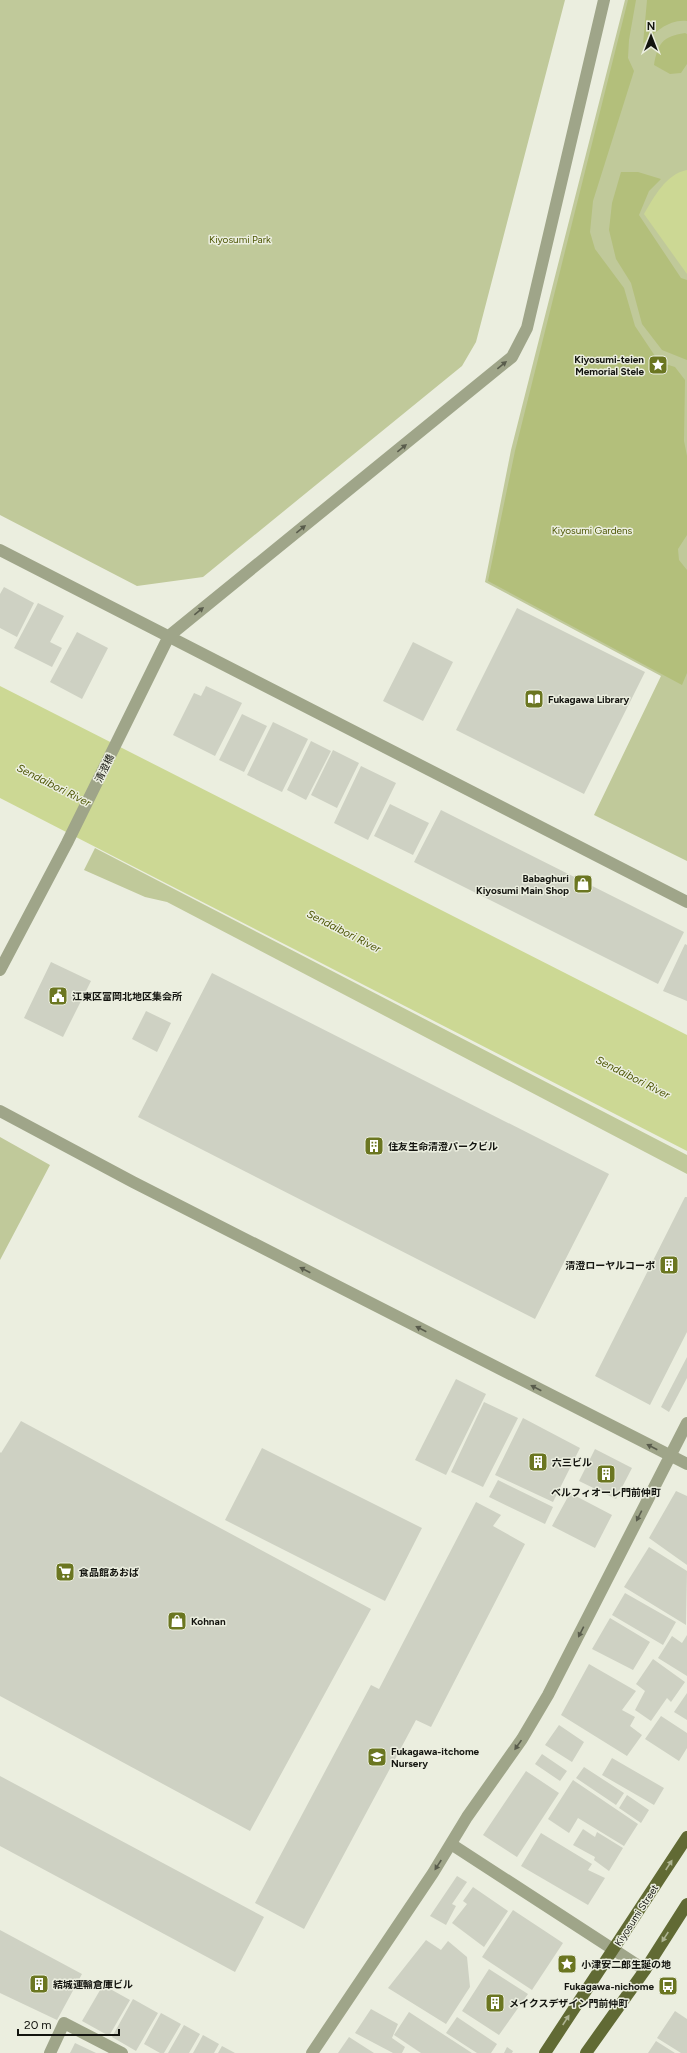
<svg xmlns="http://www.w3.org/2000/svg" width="687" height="2053" font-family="Figtree,'Noto Sans JP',sans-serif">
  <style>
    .green { fill: #c0c99a }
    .forest { fill: #b3bf7b }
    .water { fill: #ccd894 }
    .building { fill: #ced1c3 }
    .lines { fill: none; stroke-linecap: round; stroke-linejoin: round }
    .minor { stroke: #9fa589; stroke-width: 12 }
    .major { stroke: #616a34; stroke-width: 12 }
    .oneway { fill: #595c4c }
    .oneway2 { fill: #adb392 }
    .labels { text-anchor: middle; stroke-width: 3; stroke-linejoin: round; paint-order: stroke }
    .park-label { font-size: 10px; fill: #4d5604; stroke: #ebeedf }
    .poi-label { font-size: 10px; font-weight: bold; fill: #13140f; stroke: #ebeedf; text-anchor: start }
    .street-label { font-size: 10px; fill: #13140f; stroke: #ebeedf }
    .water-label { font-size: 11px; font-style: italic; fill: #4a5300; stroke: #ebeedf }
  </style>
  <rect width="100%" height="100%" fill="#ebeedf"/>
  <path class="green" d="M0 0H565L476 342 462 366 203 577 137 586 0 515Z
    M625 0H687V861L594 815 661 676 485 582 511 450Z
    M95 848 687 1155V1174L167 902 145 897 84 870Z
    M0 1137 50 1165 0 1260Z"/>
  <path class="forest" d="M628 0H636L629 40 628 58 634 71 593 201 590 232 595 249 624 288 635 326 659 362 675 367 685 380 684 441 687 456V535L678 549 679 560 687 570V673L682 685 488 581 515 451Z
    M647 0H687V21C669 19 655 32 643 44Z
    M685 33 687 34V64L681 73 670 74 654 65C658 43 662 37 685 33Z
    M621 172H638L661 179 649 191 639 215 681 278 687 280V360L662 350 642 324 631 283 616 259 609 230 612 203Z"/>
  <path class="water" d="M687 170V274L644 214C654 197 666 174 687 170Z
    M0 686 687 1035V1151L0 798Z"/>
  <path class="building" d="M4 587 34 603 17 637 0 628V594Z
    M38 603 64 616 50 642 62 648 52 667 14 648Z
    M517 608 645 672 584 794 456 730Z
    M77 632 108 648 82 699 50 682Z
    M413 642 453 662 423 721 383 701Z
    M206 686 242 703 215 756 173 735 194 693 201 696Z
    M242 714 267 726 244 772 219 760Z
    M273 722 308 739 282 792 247 775Z
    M311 741 331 751 306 800 287 790Z
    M333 750 359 763 337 808 311 795Z
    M361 766 396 783 368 840 334 823Z
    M390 804 429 823 413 855 374 836Z
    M441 810 684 932 658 984 414 862Z
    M685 944 687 945V1001L663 991Z
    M51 962 91 981 63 1037 24 1018Z
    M212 973 609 1174 535 1319 138 1117Z
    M146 1011 171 1023 157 1052 132 1039Z
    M685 1197H687V1332L650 1405 595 1376Z
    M687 1357V1378L669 1412 661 1407Z
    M456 1379 486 1394 446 1475 415 1460Z
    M484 1402 518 1418 483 1487 451 1472Z
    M523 1418 580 1448 553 1502 495 1475Z
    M21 1421 371 1609 250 1831 0 1696V1452L1 1453Z
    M262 1448 422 1528 385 1601 225 1520Z
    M595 1449 632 1468 616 1499 579 1481Z
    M498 1480 553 1507 545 1524 489 1497Z
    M676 1491 687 1496V1565L649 1538Z
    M570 1493 612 1515 595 1548 552 1526Z
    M476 1502 501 1515 493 1526 525 1544 431 1727 416 1720 304 1929 255 1903 371 1685 379 1689Z
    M649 1547 687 1571 686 1625 624 1587Z
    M625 1593 676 1622 663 1645 612 1615Z
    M610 1618 650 1642 633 1670 592 1649Z
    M687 1635V1676L658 1658 672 1636 682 1643Z
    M653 1659 685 1682 671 1702 667 1698 651 1721 635 1710 645 1691 636 1684Z
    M589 1664 636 1691 622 1710 635 1717 630 1726 642 1735 627 1756 561 1715Z
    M687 1693V1720L674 1712Z
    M661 1716 687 1733V1748L679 1761 645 1739Z
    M559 1725 584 1742 572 1762 545 1745Z
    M542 1754 567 1771 560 1781 535 1764Z
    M612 1758 664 1788 654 1805 602 1775Z
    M584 1767 624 1793 616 1805 576 1778Z
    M526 1771 559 1793 517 1857 483 1835Z
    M0 1776 264 1917 235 1972 0 1846Z
    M573 1780 638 1824 624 1846 578 1818 569 1833 548 1819Z
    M627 1795 649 1810 641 1823 619 1808Z
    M583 1829 595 1837 597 1832 623 1848 609 1871 594 1860 595 1857 573 1845Z
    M541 1833 592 1864 588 1870 605 1878 588 1905 521 1866Z
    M457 1876 467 1882 452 1904 456 1906 446 1925 430 1916Z
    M473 1887 508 1911 484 1947 452 1923 467 1904 463 1901Z
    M513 1910 563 1943 532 1990 482 1957Z
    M0 1930 82 1974 57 2020 0 1993Z
    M426 1940 441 1950 448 1941 467 1957 470 1987 446 2024 388 1988Z
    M489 1969 528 1994 499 2035 462 2011Z
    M103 1985 130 2000 109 2036 82 2021Z
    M133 1999 158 2013 136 2051 112 2037Z
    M371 2009 398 2024 392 2038 405 2047 402 2053H393L355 2033Z
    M675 2011 687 2019V2053H681L657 2038Z
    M409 2012 472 2053H421L394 2035Z
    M161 2013 181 2024 164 2053H160L144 2044Z
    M457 2017 497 2044 491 2053H477L446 2033Z
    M184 2025 200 2034 189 2053H168Z
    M203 2035 219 2044 214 2053H193Z
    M349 2037 374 2053H338Z
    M656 2041 675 2053H648Z
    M75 2043 96 2053H70Z
    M222 2046 235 2053H218Z
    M507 2047 513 2051 512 2053H504Z"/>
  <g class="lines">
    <path class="minor" d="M0 550 687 902
      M0 970 67 843 169 636 512 357 527 328 604 0
      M0 1111 133 1182 687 1464
      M451 1844 645 1970
      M50 2053 64 2023 122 2053
      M312 2053 433 1873 467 1817 522 1739 548 1695 687 1423"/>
    <path class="major" d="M545 2053 687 1837
      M586 2053 645 1970 687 1904"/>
  </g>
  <defs><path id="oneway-solid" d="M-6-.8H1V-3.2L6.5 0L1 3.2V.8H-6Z"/></defs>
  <g class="oneway">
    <use href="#oneway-solid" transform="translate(502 365) rotate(-39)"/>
    <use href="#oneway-solid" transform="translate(402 448) rotate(-39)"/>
    <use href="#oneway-solid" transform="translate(301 529) rotate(-39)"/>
    <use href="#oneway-solid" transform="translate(199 611) rotate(-39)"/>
    <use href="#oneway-solid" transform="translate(305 1270) rotate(-153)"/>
    <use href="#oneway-solid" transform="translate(421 1329) rotate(-153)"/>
    <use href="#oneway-solid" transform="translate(536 1388) rotate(-153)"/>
    <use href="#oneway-solid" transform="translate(652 1447) rotate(-153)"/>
    <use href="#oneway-solid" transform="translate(639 1516) rotate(117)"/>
    <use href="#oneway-solid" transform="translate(581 1632) rotate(117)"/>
    <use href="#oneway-solid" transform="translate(518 1745) rotate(125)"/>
    <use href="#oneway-solid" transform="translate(438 1865) rotate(123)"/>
  </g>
  <g class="oneway2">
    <use href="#oneway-solid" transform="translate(669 1865) rotate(-57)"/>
    <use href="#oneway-solid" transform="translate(665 1937) rotate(123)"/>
    <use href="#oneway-solid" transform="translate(566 2020) rotate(-57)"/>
  </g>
  <defs>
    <g id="sight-square" transform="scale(1)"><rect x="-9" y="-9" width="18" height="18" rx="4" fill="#6b7621" stroke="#ebeedf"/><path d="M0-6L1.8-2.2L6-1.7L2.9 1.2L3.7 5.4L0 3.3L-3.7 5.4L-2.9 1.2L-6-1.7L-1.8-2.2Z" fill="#fff"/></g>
    <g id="library-square" transform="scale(1)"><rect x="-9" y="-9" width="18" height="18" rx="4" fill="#6b7621" stroke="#ebeedf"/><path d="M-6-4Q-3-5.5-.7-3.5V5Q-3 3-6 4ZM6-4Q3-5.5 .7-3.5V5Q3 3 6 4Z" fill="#fff"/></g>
    <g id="shop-square" transform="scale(1)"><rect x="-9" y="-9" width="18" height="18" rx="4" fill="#6b7621" stroke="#ebeedf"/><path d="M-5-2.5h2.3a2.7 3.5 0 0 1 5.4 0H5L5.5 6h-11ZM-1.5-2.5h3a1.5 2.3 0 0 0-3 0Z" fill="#fff"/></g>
    <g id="civic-square" transform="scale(1)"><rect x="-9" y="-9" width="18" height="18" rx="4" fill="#6b7621" stroke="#ebeedf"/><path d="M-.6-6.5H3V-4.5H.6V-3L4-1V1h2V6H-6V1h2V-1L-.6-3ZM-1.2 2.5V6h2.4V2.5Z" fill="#fff"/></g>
    <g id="building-square" transform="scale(1)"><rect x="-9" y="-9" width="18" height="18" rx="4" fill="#6b7621" stroke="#ebeedf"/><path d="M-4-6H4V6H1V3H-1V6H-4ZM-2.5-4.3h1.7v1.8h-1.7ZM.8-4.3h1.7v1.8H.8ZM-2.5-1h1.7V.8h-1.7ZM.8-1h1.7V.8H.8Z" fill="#fff"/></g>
    <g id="supermarket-square" transform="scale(1)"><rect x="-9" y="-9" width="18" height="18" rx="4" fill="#6b7621" stroke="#ebeedf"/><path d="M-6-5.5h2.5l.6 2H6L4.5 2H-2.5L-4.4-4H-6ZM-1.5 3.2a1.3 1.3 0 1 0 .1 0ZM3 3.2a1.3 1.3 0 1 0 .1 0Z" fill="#fff"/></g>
    <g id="school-square" transform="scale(1)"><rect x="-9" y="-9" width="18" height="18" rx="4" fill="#6b7621" stroke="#ebeedf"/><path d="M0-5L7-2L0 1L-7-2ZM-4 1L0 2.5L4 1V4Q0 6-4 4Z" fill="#fff"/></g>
    <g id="bus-square" transform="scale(1)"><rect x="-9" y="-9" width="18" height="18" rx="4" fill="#6b7621" stroke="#ebeedf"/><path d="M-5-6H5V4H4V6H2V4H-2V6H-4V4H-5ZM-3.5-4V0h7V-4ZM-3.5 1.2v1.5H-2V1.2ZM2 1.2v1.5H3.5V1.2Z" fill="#fff"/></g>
  </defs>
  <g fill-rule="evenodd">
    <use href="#sight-square" x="658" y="365"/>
    <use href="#library-square" x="534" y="699"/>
    <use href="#shop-square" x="583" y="884"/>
    <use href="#civic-square" x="58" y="996"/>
    <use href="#building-square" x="374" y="1146"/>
    <use href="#building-square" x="669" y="1265"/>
    <use href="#building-square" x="538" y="1462"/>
    <use href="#building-square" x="606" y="1474"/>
    <use href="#supermarket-square" x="65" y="1572"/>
    <use href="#shop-square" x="177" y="1621"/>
    <use href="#school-square" x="377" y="1757"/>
    <use href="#sight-square" x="567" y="1964"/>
    <use href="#building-square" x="39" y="1984"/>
    <use href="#bus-square" x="668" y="1986"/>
    <use href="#building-square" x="495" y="2003"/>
  </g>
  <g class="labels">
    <g class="park-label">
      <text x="240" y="243">Kiyosumi Park</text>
      <text x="592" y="534">Kiyosumi Gardens</text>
    </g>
    <g class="poi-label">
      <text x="644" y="363" text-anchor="end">Kiyosumi-teien<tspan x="644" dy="12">Memorial Stele</tspan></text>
      <text x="548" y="703">Fukagawa Library</text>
      <text x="569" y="882" text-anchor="end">Babaghuri<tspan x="569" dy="12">Kiyosumi Main Shop</tspan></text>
      <text x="72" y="1000">江東区富岡北地区集会所</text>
      <text x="388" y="1150">住友生命清澄パークビル</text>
      <text x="655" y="1269" text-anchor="end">清澄ローヤルコーポ</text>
      <text x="552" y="1466">六三ビル</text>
      <text x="606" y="1496" text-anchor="middle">ベルフィオーレ門前仲町</text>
      <text x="79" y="1576">食品館あおば</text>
      <text x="191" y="1625">Kohnan</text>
      <text x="391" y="1755">Fukagawa-itchome<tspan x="391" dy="12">Nursery</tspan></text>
      <text x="581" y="1968">小津安二郎生誕の地</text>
      <text x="53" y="1988">結城運輸倉庫ビル</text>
      <text x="654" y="1990" text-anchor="end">Fukagawa-nichome</text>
      <text x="509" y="2007">メイクスデザイン門前仲町</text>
    </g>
    <g class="street-label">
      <text transform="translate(104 768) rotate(-64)" y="4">清澄橋</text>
      <text transform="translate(636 1915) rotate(-57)" y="4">Kiyosumi Street</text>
    </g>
    <g class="water-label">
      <text transform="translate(54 785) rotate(27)" y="4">Sendaibori River</text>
      <text transform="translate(344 931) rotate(27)" y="4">Sendaibori River</text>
      <text transform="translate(633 1077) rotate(27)" y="4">Sendaibori River</text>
    </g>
  </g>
  <g transform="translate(651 36)" stroke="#ebeedf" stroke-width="3" paint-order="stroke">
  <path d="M0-3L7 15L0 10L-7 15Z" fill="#13140f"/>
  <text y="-6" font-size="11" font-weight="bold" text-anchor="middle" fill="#13140f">N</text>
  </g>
  <path d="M18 2029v6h101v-6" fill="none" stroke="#13140f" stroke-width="2"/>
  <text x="24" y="2029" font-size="12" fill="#13140f" stroke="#ebeedf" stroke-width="3" paint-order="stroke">20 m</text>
</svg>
